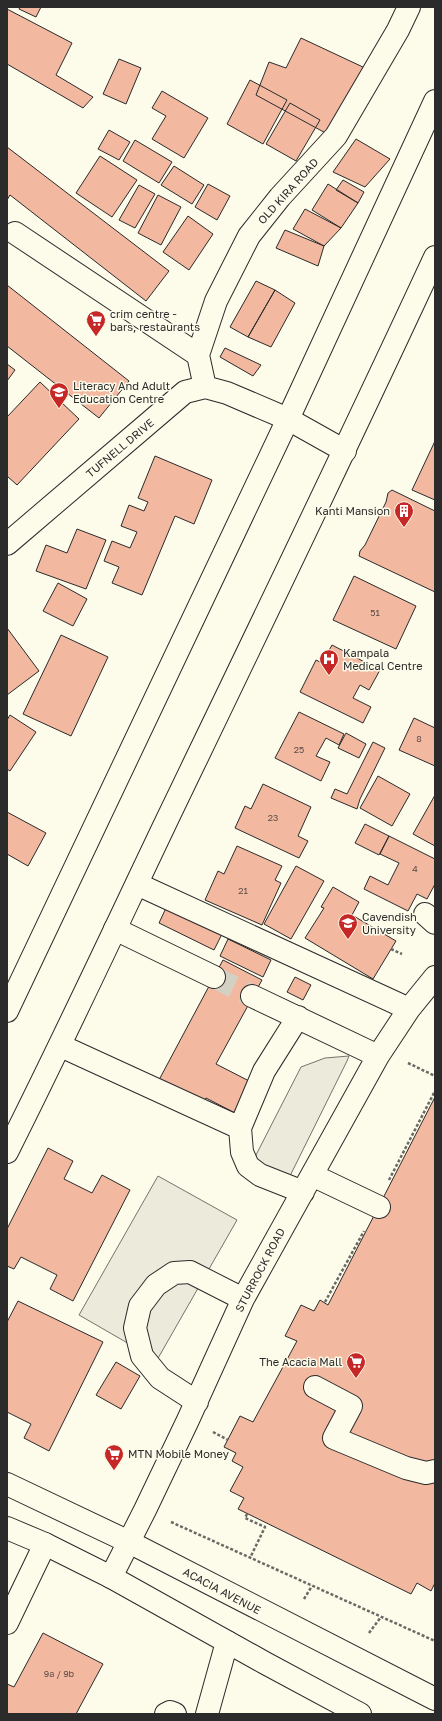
<svg xmlns="http://www.w3.org/2000/svg" width="442" height="1721" font-family="'Golos Text',sans-serif">
  <style>
    .green { fill: #ecebdb; stroke: #74746e }
    .parking { fill: #eceadb; stroke: #74746e }
    .building { fill: #f2b8a0; stroke: #2b2b2b }
    .lines { fill: none; stroke-linecap: round; stroke-linejoin: round }
    .minor-tunnel { stroke: #d3d1c4; stroke-width: 22; stroke-dasharray: 22 11; stroke-linecap: butt }
    .minor-casing { stroke: #2b2b2b; stroke-width: 24 }
    .major-casing { stroke: #2b2b2b; stroke-width: 24 }
    .path { stroke: #6a6964; stroke-width: 2.5; stroke-dasharray: 3 2; stroke-linecap: butt }
    .minor { stroke: #fdfbea; stroke-width: 22 }
    .major { stroke: #fdfbea; stroke-width: 22 }
    .labels { text-anchor: middle; stroke-width: 3; stroke-linejoin: round; paint-order: stroke }
    .number-label { font-size: 9px; fill: #5d4e48 }
    .street-label { font-size: 11px; fill: #2b2b2b; stroke: #fdfbea }
    .poi-label { font-size: 11px; fill: #2b2b2b; stroke: #fdfbea; text-anchor: start }
  </style>
  <rect width="100%" height="100%" fill="#fdfbea"/>
  <path class="green" d="M349 1056 347 1061 284 1188 257 1170 256 1155 301 1067 325 1058Z"/>
  <path class="parking" d="M158 1176 237 1220 157 1360 79 1315Z"/>
  <path class="building" d="M20 7H41L36 17 19 9Z
    M7 9 72 43 56 75 93 97 83 108 7 64Z
    M301 38 365 68 331 136 256 95 269 62 286 68Z
    M119 59 141 68 126 104 103 94Z
    M250 80 287 100 263 144 227 124Z
    M162 91 208 118 184 158 152 139 166 116 152 108Z
    M290 103 320 120 296 161 266 144Z
    M109 130 130 142 119 160 98 149Z
    M356 139 390 159 365 187 333 172Z
    M135 140 172 162 159 183 123 161Z
    M7 147 169 271 146 301 10 195 7 200Z
    M100 156 137 180 112 217 76 193Z
    M174 166 204 185 192 204 161 185Z
    M343 180 364 192 358 203 336 190Z
    M208 184 230 196 217 220 195 207Z
    M328 184 358 203 341 228 312 210Z
    M139 185 155 194 135 228 119 220Z
    M158 195 181 207 161 245 138 233Z
    M305 209 341 228 324 246 293 229Z
    M188 216 213 234 189 270 163 252Z
    M285 230 324 246 318 266 276 248Z
    M256 281 275 290 248 337 230 327Z
    M7 285 129 381 99 418 7 346Z
    M275 290 295 303 271 347 248 337Z
    M225 348 261 365 253 376 220 357Z
    M7 364 15 370 7 381Z
    M40 382 79 419 17 485 7 476V417Z
    M435 441V500L412 490Z
    M155 456 212 480 194 524 175 516 142 595 112 583 119 567 104 561 112 541 130 548 137 532 121 526 129 505 144 511 148 502 138 498Z
    M392 490 435 511V592L359 556 360 551 365 545 386 502 388 493Z
    M77 529 106 540 86 589 36 571 46 545 67 553Z
    M354 576 416 606 396 649 333 620Z
    M58 583 87 599 73 626 43 611Z
    M7 628 39 671 7 695Z
    M61 635 108 657 71 736 23 714Z
    M332 645 380 670 369 690 360 685 353 698 371 707 363 723 300 692 316 660 322 663Z
    M299 712 344 734 339 745 326 738 316 756 330 762 321 781 275 758Z
    M10 715 36 732 10 771 7 769V720Z
    M414 718 435 728V766L399 750Z
    M346 733 366 744 359 758 338 748Z
    M373 742 385 748 360 799 357 809 331 798 335 789 347 794Z
    M378 776 410 794 392 826 360 808Z
    M263 784 311 807 298 836 308 841 299 858 235 828 245 806 251 809Z
    M435 795V846L413 834Z
    M7 812 46 833 28 866 7 854Z
    M365 824 389 836 379 855 355 843Z
    M389 836 435 859V884L427 899 417 894 408 911 364 889 370 876 388 885 399 863 380 854Z
    M237 846 282 866 275 880 281 883 262 925 205 900 218 871 224 874Z
    M296 866 324 881 291 939 264 924Z
    M333 887 359 902 352 915 396 941 373 979 305 938 324 908 321 907Z
    M166 908 222 934 214 950 159 923Z
    M228 939 271 960 263 977 220 956Z
    M223 960 262 980 216 1064 253 1083 237 1114 206 1098 196 1116 152 1093Z
    M295 977 311 985 303 1000 287 992Z
    M435 1097V1583L431 1591 417 1583 411 1594 238 1509 244 1498 230 1491 243 1467 232 1461 236 1453 224 1447 240 1416 253 1422 297 1341 285 1336 301 1305 314 1311 320 1300 328 1305Z
    M48 1148 73 1161 64 1179 92 1193 102 1175 130 1190 73 1301 50 1289 57 1275 21 1257 14 1269 7 1266V1229Z
    M18 1301 103 1342 49 1451 24 1438 31 1424 7 1412V1322Z
    M116 1362 140 1376 121 1409 96 1395Z
    M43 1633 103 1664 76 1714H7V1684L14 1687Z"/>
  <g class="lines">
    <path class="minor-tunnel" d="M214 977 252 996"/>
    <g class="minor-casing">
      <path id="minor" d="M15 233 198 355
        M205 387 198 355 216 301 249 236 280 197 336 136 398 30 409 7
        M7 544 185 392 205 387 227 393 288 419 345 451
        M137 884 409 1009
        M425 914 435 923
        M115 929 214 977
        M252 996 378 1056
        M298 1017 264 1071 240 1128 242 1152 248 1166 260 1175 303 1192
        M61 1046 240 1128
        M312 1175 379 1207
        M315 1387 351 1406 334 1438 406 1468 426 1473 435 1471
        M197 1402 160 1378 142 1356 135 1328 140 1306 156 1285 174 1273 190 1272 243 1299
        M111 1577 145 1510 188 1420 243 1299 378 1056 409 1009 435 977
        M7 1623 45 1544
        M166 1714 170 1712 175 1714
        M207 1714 227 1642"/>
    </g>
    <g class="major-casing">
      <path id="major" d="M7 1011 288 419 435 101
        M7 1152C62 1043 113 933 165 824 256 635 347 447 435 257
        M7 1484 129 1542 435 1699
        M7 1528 45 1544 111 1577 265 1663 360 1714"/>
    </g>
    <path class="path" d="M391 949 402 954
      M408 1063 435 1076
      M389 1180 435 1091
      M325 1302 364 1231
      M213 1432 228 1440
      M247 1514 245 1518 265 1527 250 1558
      M171 1522 435 1641
      M304 1599 312 1586
      M369 1633 381 1617"/>
    <use href="#minor" class="minor"/>
    <use href="#major" class="major"/>
  </g>
  <defs>
    <g id="supermarket-pin" transform="scale(1)"><path d="M0 17L-7.5 6A9.5 9.5 0 1 1 7.5 6Z" fill="#c62828" stroke="#fdfbea"/><path d="M-6-5.5h2.5l.6 2H6L4.5 2H-2.5L-4.4-4H-6ZM-1.5 3.2a1.3 1.3 0 1 0 .1 0ZM3 3.2a1.3 1.3 0 1 0 .1 0Z" fill="#fff"/></g>
    <g id="university-pin" transform="scale(1)"><path d="M0 17L-7.5 6A9.5 9.5 0 1 1 7.5 6Z" fill="#c62828" stroke="#fdfbea"/><path d="M0-5L7-2L0 1L-7-2ZM-4 1L0 2.5L4 1V4Q0 6-4 4Z" fill="#fff"/></g>
    <g id="building-pin" transform="scale(1)"><path d="M0 17L-7.5 6A9.5 9.5 0 1 1 7.5 6Z" fill="#c62828" stroke="#fdfbea"/><path d="M-4-6H4V6H1V3H-1V6H-4ZM-2.5-4.3h1.7v1.8h-1.7ZM.8-4.3h1.7v1.8H.8ZM-2.5-1h1.7V.8h-1.7ZM.8-1h1.7V.8H.8Z" fill="#fff"/></g>
    <g id="hospital-pin" transform="scale(1)"><path d="M0 17L-7.5 6A9.5 9.5 0 1 1 7.5 6Z" fill="#c62828" stroke="#fdfbea"/><path d="M-5-5h3v3.5h4V-5h3V5h-3V1.5h-4V5h-3Z" fill="#fff"/></g>
  </defs>
  <g fill-rule="evenodd">
    <use href="#supermarket-pin" x="96" y="320"/>
    <use href="#university-pin" x="59" y="392"/>
    <use href="#building-pin" x="404" y="511"/>
    <use href="#hospital-pin" x="329" y="659"/>
    <use href="#university-pin" x="348" y="923"/>
    <use href="#supermarket-pin" x="356" y="1362"/>
    <use href="#supermarket-pin" x="114" y="1454"/>
  </g>
  <g class="labels">
    <g class="number-label">
      <text x="375" y="616">51</text>
      <text x="419" y="742">8</text>
      <text x="299" y="753">25</text>
      <text x="273" y="821">23</text>
      <text x="415" y="872">4</text>
      <text x="243" y="894">21</text>
      <text x="59" y="1677">9a / 9b</text>
    </g>
    <g class="street-label">
      <text transform="translate(288 191) rotate(-48)" y="4">OLD KIRA ROAD</text>
      <text transform="translate(120 448) rotate(-40)" y="4">TUFNELL DRIVE</text>
      <text transform="translate(260 1270) rotate(-62)" y="4">STURROCK ROAD</text>
      <text transform="translate(222 1591) rotate(28)" y="4">ACACIA AVENUE</text>
    </g>
    <g class="poi-label">
      <text x="110" y="318">crim centre -<tspan x="110" dy="13">bars, restaurants</tspan></text>
      <text x="73" y="390">Literacy And Adult<tspan x="73" dy="13">Education Centre</tspan></text>
      <text x="390" y="515" text-anchor="end">Kanti Mansion</text>
      <text x="343" y="657">Kampala<tspan x="343" dy="13">Medical Centre</tspan></text>
      <text x="362" y="921">Cavendish<tspan x="362" dy="13">University</tspan></text>
      <text x="342" y="1366" text-anchor="end">The Acacia Mall</text>
      <text x="128" y="1458">MTN Mobile Money</text>
    </g>
  </g>
  <rect width="442" height="1721" fill="none" stroke="#2b2b2b" stroke-width="16"/>
</svg>
